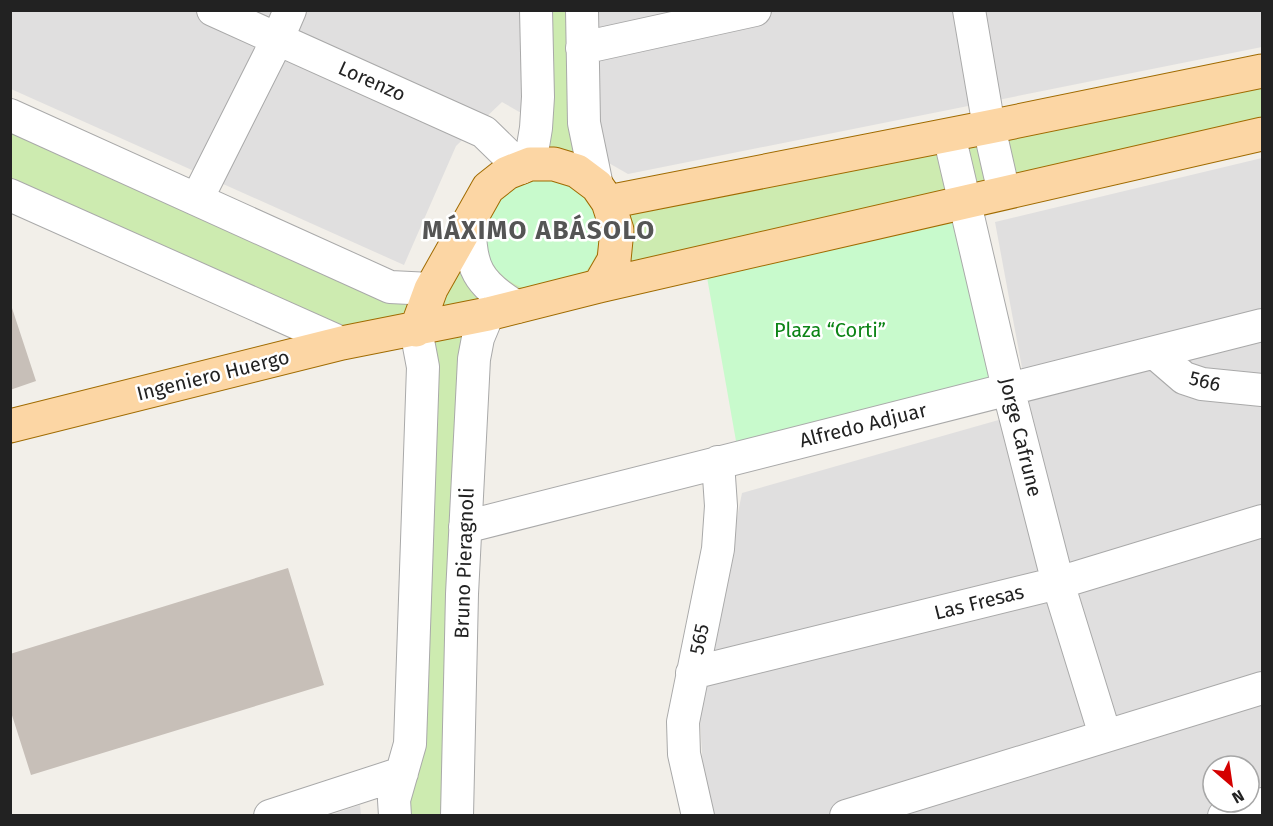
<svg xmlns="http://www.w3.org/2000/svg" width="1273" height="826" font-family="'Fira Sans',sans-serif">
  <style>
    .residential { fill: #e0dfdf; fill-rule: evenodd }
    .grass { fill: #cdebb0 }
    .park { fill: #c8facc }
    .building { fill: #c7bfb8 }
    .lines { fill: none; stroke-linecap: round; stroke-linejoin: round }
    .minor-casing { stroke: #a9a9a9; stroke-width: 34 }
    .major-casing { stroke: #a06b00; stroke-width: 35 }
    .minor { stroke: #fff; stroke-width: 32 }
    .major { stroke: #fcd6a4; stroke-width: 33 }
    .labels { text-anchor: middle; stroke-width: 5; stroke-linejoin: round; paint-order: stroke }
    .street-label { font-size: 20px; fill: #222; stroke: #fff }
    .park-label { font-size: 20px; fill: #0c8416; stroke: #fff }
    .district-label { font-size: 26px; font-weight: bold; letter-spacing: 1.5px; fill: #555; stroke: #fff }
  </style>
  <rect width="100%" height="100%" fill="#f2efe9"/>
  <path class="residential" d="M11 11H1262V47L628 174 502 102 456 146 404 265 11 89Z
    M1262 158V815L706 816 699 705 742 493 1030 411 995 222ZM1213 766H1249V802H1213Z
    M360 805 361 815H330Z"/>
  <path class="grass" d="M536 11H582L609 202 1262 71V134L488 314 457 815H395L416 330 342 343 11 195V115L431 289 530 164Z"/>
  <path class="park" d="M484 233a58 58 0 1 1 116 0a58 58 0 1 1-116 0Z
    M966 207 993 376 983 386 748 442 736 441 705 266Z"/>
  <path class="building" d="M11 305 36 381 10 390V306Z
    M288 568 324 685 31 775 10 709V654Z"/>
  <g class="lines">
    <g class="minor-casing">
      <path id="minor" d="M213 10 484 132 521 168
        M582 10 584 123 597 186
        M969 10 989 127 1004 193
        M582 48 755 10
        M10 115 390 287 431 289
        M949 135 1008 388 1058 583 1105 735
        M530 164 536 128 538 97 536 10
        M10 195 342 343
        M197 199 278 38 290 10
        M470 222C469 267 478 284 517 307
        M1155 353 1184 378 1202 384 1262 390
        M465 527 1262 325
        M692 673 1058 583 1262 521
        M270 816 402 773
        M395 816 394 800 410 744 423 367 416 330
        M457 816 462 594 474 359 478 338 488 314
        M698 816 684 754 683 722 718 549 721 506 718 462
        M846 816 1262 688
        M1224 816 1262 804"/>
    </g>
    <g class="major-casing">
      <path id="major" d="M608 202 989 127 1262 71
        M416 330 431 289 488 188 507 173 530 164H554L577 171 597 186 608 202 617 230 614 260 599 286
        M10 426 342 343 488 314 599 286 1262 134"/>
    </g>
    <use href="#minor" class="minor"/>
    <use href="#major" class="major"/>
  </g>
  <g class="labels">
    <g class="street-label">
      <text transform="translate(372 81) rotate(24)" y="7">Lorenzo</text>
      <text transform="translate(213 375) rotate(-14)" y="7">Ingeniero Huergo</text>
      <text transform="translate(1205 381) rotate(14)" y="7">566</text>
      <text transform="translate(863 425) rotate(-14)" y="7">Alfredo Adjuar</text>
      <text transform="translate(1021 437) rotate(76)" y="7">Jorge Cafrune</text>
      <text transform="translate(464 563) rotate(-88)" y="7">Bruno Pieragnoli</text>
      <text transform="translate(979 602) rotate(-14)" y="7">Las Fresas</text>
      <text transform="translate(699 639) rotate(-78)" y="7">565</text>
    </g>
    <g class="park-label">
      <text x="830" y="337">Plaza “Corti”</text>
    </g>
    <g class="district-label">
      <text x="539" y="239">MÁXIMO ABÁSOLO</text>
    </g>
  </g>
  <rect width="1273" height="826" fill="none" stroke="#222222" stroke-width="24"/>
  <g transform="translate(1231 784) rotate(151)"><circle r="28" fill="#ffffff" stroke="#a7a7a7" stroke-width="1.5"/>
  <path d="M0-4.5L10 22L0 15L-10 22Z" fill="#d40000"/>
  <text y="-9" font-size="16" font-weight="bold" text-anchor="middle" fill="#222222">N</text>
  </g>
</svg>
